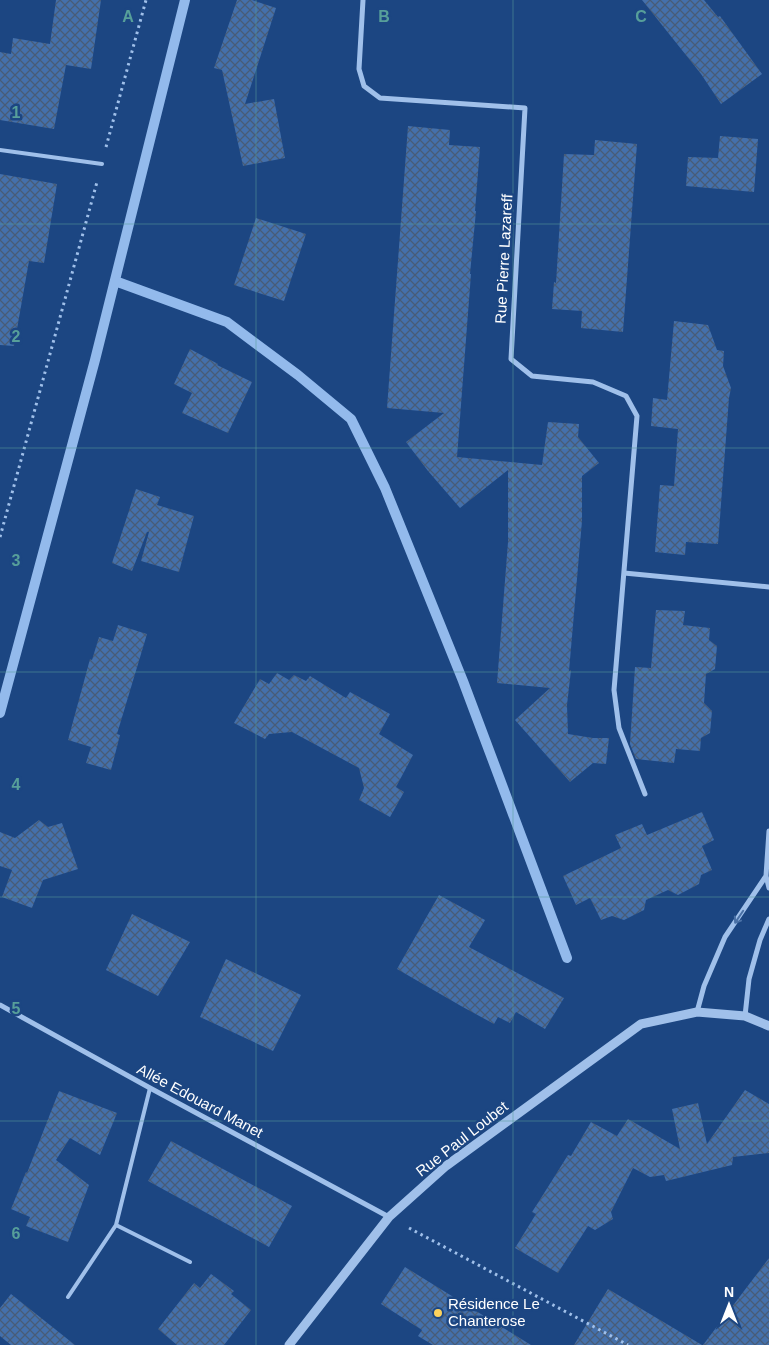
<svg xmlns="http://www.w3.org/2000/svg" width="769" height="1345" font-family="Helvetica,sans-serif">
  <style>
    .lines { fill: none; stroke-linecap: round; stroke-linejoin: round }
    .stream { stroke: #93baec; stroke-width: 10 }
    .building { fill: url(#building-cross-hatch) }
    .path { stroke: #a0c0ea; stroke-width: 3; stroke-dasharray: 2.5 4; stroke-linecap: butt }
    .service { stroke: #a0c0ea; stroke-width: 4 }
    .minor { stroke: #a0c0ea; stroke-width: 5 }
    .tertiary { stroke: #a0c0ea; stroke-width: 9 }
    .oneway { stroke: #4a71a6 }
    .grid { fill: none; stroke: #579f9a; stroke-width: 1; stroke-opacity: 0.55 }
    .poi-dot { fill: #fbd15d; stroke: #1c4682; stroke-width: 2 }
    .labels { text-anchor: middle; stroke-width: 5; stroke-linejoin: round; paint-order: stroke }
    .street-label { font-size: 15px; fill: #fff; stroke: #1c4682 }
    .poi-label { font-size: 15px; fill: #fff; stroke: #1c4682; text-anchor: start }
    .grid-label { font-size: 16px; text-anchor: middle; font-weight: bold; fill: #579f9a; stroke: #1c4682; stroke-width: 5; stroke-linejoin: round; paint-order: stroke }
  </style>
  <defs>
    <pattern id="building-cross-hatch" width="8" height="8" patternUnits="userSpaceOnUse" patternTransform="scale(1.25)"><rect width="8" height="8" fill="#4470ab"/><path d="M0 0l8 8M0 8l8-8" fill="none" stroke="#485c77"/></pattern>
  </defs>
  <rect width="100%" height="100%" fill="#1c4682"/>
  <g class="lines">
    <path class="stream" d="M115 281 227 322 298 375 351 419 385 488 463 681 567 958
      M0 713 95 360 185 0"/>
  </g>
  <path class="building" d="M56 0H101L91 69 66 65 54 129 0 120V52L11 54 13 38 50 44Z
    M237 0H252L276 8 245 104 274 99 285 158 243 166 222 70 214 68Z
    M642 0H704L718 17 720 16 762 74 721 104 701 74Z
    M408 126 450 130 449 145 480 147 475 211H476L470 274H471L457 457 542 465 548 422 579 424 578 437 599 463 582 476V521L569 671 571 670 567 705 568 734 593 738H609L606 764 593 763 570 782 515 720 550 688 497 683 508 542V470L460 508 428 471 406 442 444 413 387 408Z
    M720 136 758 139 754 192 686 186 688 157 718 158Z
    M595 140 637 144 623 332 581 328 582 311 552 309 554 282 556 283 564 154 594 155Z
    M0 174 57 184 44 263 29 261 14 346 0 345Z
    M256 218 306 234 284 301 234 285Z
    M674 321 708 325 717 350 724 351 723 366 731 388 729 398 718 544 686 542 685 555 655 552 660 485 674 486 678 429 651 426 653 398 667 400Z
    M190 349 218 364 217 365 252 382 228 433 182 413 192 393 174 384Z
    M136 489 160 497 157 505 194 516 179 572 141 561 149 532H147L132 571 112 563Z
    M656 610 685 611 683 625 710 628 709 640 717 646 715 669 706 674 704 703 712 711 710 733 701 738 700 751 676 749 674 763 636 759 630 744 635 667 651 668Z
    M118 625 147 634 117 734 120 735 111 770 86 763 91 747 68 740 90 659 92 660 99 637 113 641Z
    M277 673 289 680 294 675 306 681 310 676 346 698 350 692 390 714 379 734 413 755 396 787 404 792 390 817 359 800 364 788 359 768 292 732 269 734 265 739 234 723 260 679 269 684Z
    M702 812 714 840 702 846 712 870 701 875 699 884 678 895 668 890 646 900 644 910 624 920 612 916 601 920 590 898 576 905 563 876 621 848 615 835 642 824 647 835Z
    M39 820 48 827 62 823 78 869 43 880 32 908 2 897 12 870 0 866V832L15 838Z
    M439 895 485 920 469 947 564 998 545 1029 516 1012 510 1023 498 1017 494 1024 461 1006 397 969Z
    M132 914 190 942 158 996 106 970Z
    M226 959 301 995 273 1051 200 1017Z
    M745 1090 769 1104V1153L733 1157 732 1165 666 1181 664 1175 650 1177 633 1168 611 1212 613 1219 595 1230 588 1226 558 1273 515 1248 536 1214 532 1212 541 1198 568 1155 571 1156 591 1122 617 1136 628 1119 680 1149 672 1109 698 1103 707 1144Z
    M59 1091 117 1113 100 1155 70 1138 56 1160 89 1185 68 1242 26 1226 30 1217 11 1209 26 1172 27 1173Z
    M171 1141 292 1206 269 1247 148 1181Z
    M769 1258V1345H703Z
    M405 1267 531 1345H433L418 1336 422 1330 381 1304Z
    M211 1274 234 1291 231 1294 251 1310 224 1345H177L158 1329 194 1283 200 1288Z
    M608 1289 702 1345H574Z
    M11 1294 75 1345H11L0 1336V1308Z"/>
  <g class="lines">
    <path class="path" d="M106 147 146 0
      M0 537 97 182
      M409 1228 628 1345"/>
    <path class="service" d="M0 150 102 164
      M150 1088 116 1225 190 1262
      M68 1297 116 1225"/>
    <path class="minor" d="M363 0 359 69 364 86 380 98 525 108 511 359 532 376 593 382 626 396 637 416 614 690 619 728 645 794
      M624 573 769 587
      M769 831 766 876 769 888
      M0 1005 150 1088 389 1217
      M697 1012 704 986 725 937 766 876
      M745 1016 749 979 760 940 769 919"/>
    <path class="tertiary" d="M289 1345 389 1217 446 1166 641 1024 697 1012 745 1016 769 1026"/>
  </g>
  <defs><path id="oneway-shaft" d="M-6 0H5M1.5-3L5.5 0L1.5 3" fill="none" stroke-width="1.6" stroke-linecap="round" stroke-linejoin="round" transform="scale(1.25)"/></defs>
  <use class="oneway" href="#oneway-shaft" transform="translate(739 917) rotate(124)"/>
  <path class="grid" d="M256 0V1345M513 0V1345M0 224H769M0 448H769M0 672H769M0 897H769M0 1121H769"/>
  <circle class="poi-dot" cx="438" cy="1313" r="5"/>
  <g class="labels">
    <g class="street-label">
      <text transform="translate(504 259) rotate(-87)" y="5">Rue Pierre Lazareff</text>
      <text transform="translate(200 1101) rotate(28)" y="5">Allée Edouard Manet</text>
      <text transform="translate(462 1139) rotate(-38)" y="5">Rue Paul Loubet</text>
    </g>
    <g class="poi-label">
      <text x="448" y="1309">Résidence Le<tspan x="448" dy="17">Chanterose</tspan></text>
    </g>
  </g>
  <g class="grid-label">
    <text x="128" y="22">A</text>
    <text x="384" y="22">B</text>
    <text x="641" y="22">C</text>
    <text x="16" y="118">1</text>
    <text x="16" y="342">2</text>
    <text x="16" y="566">3</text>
    <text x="16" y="790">4</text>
    <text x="16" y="1014">5</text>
    <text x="16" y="1239">6</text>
  </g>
  <g transform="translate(729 1305)" stroke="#1c4682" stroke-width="4" paint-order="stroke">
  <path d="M0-4L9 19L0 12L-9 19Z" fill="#ffffff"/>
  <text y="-8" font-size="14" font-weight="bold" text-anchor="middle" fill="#ffffff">N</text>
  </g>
</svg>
